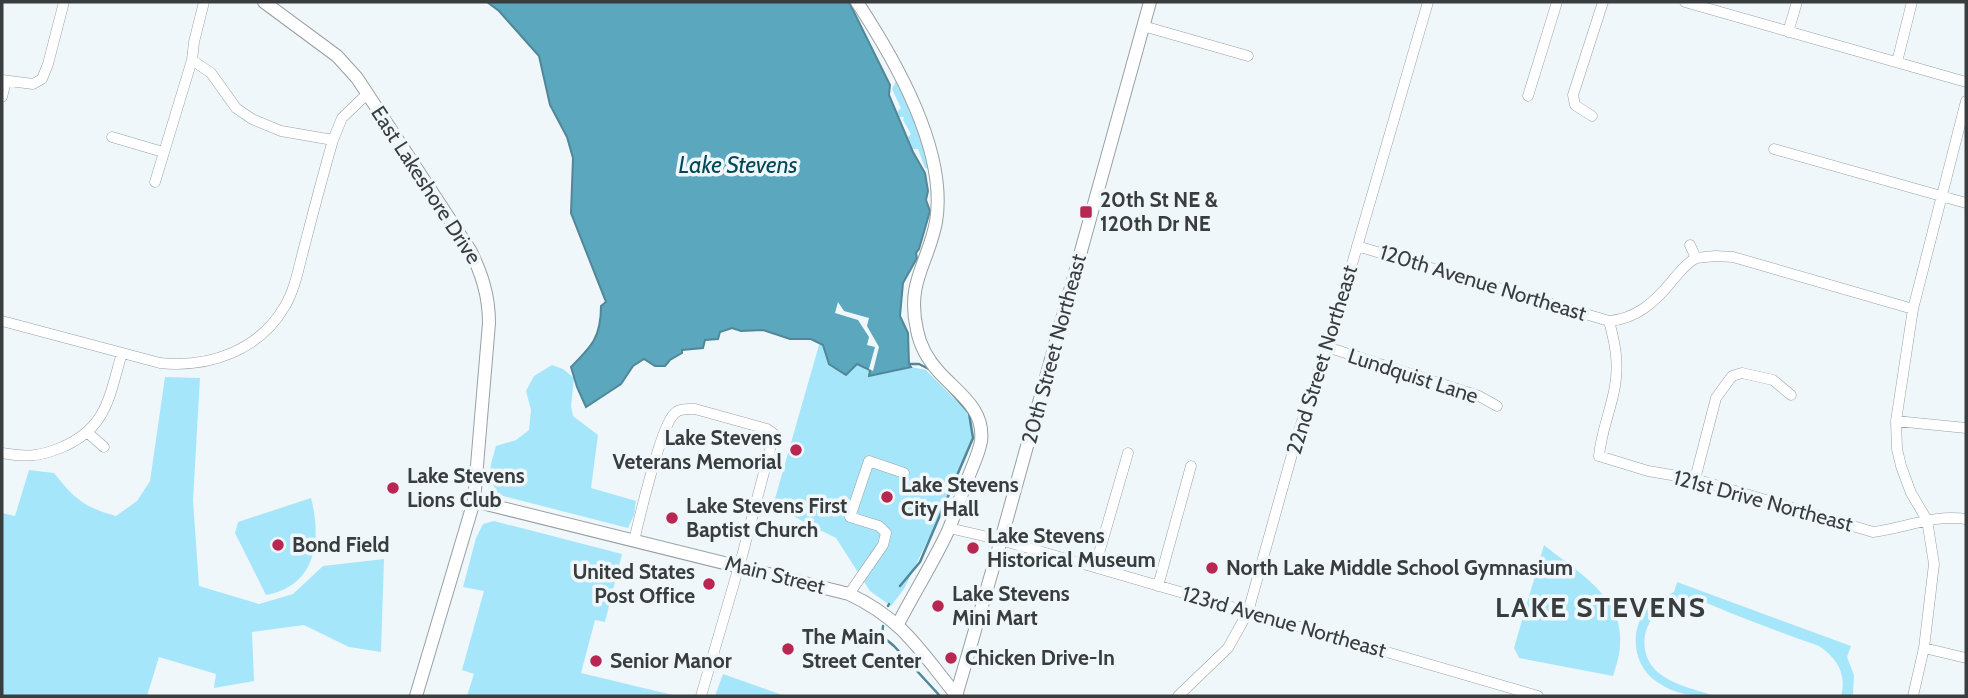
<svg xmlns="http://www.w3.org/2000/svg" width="1968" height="698" font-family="Cabin,sans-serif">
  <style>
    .green { fill: #a6e6fb }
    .water { fill: #5ba7be; stroke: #518798; stroke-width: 2 }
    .pier { fill: #f0f7fa }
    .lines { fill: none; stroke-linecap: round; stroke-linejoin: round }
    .stream { stroke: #518798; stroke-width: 2.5 }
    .minor-casing { stroke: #99a0a2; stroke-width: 11 }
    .tertiary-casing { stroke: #99a0a2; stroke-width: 14 }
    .secondary-casing { stroke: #99a0a2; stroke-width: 14 }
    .minor { stroke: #fff; stroke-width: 10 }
    .tertiary { stroke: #fff; stroke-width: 12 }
    .secondary { stroke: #fff; stroke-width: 12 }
    .poi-dot { fill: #b72752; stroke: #f0f7fa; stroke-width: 2.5 }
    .labels { text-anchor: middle; stroke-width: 7; stroke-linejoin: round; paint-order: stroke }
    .street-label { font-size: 21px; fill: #3a3d3e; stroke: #f0f7fa }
    .poi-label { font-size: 21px; font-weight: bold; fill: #3a3d3e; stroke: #f0f7fa; text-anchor: start }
    .water-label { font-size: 23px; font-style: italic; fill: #004858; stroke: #f0f7fa }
    .district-label { font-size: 28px; font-weight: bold; letter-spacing: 2px; fill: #3a3d3e; stroke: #f0f7fa }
  </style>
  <rect width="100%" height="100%" fill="#f0f7fa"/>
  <path class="green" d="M898 77 933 170 925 168 918 149H913L908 137 911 134 903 120 904 117H899L897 112 901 108 892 89Z
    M819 345H823L830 364H857L871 370 870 375 911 367 926 370 969 414 972 441 940 515 904 589 891 606 870 591 836 538 822 531H815V528L788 513 772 509Z
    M552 365 563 369 574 378 571 406 573 416 598 435 591 488 636 501 634 515 628 528 499 495C486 476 490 467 496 446L516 440 529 430 531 410 526 391 534 376Z
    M165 377 200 378 193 500 199 586 259 604 293 594 323 566 384 559 381 652 349 647 304 625 252 632 254 681 214 688 216 674 159 657 147 696H2V513L15 516 29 470 54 473C74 498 83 507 116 516L137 501 150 481Z
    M311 498C322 540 316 586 266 595L235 533 238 522Z
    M494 521 622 554 605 622 595 620 581 673 677 696H467L474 674 462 670 484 591 463 587 476 538 483 524Z
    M1544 545C1576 571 1624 597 1620 644 1620 655 1616 666 1613 676L1519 658 1514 648Z
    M1677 582 1851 646 1847 657 1854 675 1853 696H1841C1847 674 1837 658 1819 646 1790 636 1761 625 1733 614 1720 609 1706 601 1692 600 1657 595 1631 637 1652 666 1666 684 1695 689 1715 696 1694 696 1675 695 1657 682 1632 666 1628 627 1650 606 1657 599 1666 596 1674 592Z
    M723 674 785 696H715Z"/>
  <path class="water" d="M487 2H849L890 85 889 95 913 152 925 173 928 191 926 200 930 211 919 249 916 253 917 258 903 283 900 316 908 333 909 364 911 367 869 376 870 370 857 364 846 375 829 364 823 345 811 339H790L763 330 741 331 732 328 720 332 718 339 705 340 703 348 682 350V353L670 360 665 366H655L644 359 633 366 621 384 586 407 577 387 571 367C592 346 601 337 601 306L606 302 571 213 573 158 567 137 550 105 539 56 499 11Z"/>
  <path class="pier" d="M838 302 844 311 869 318 867 326 879 347 873 371 869 369 875 347 867 345 869 337 858 320 835 313Z"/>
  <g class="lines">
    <path class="stream" d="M909 364H919L929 369
      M900 586 920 562 973 438 969 413 948 389
      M888 606 889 604
      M883 626 882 636 894 646 940 696"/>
    <g class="minor-casing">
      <path id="minor" d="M1685 2 1966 82
        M1143 26 1248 56
        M1788 32 1797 2
        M192 60 211 73 236 108 252 119 281 131 333 140
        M1897 62 1912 2
        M2 80 33 84 42 79 48 64 64 2
        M1528 96 1557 2
        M2 97 6 81
        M1592 116 1575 105 1573 95 1603 2
        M112 137 163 152
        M1774 149 1966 203
        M155 182 192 60 194 42 204 2
        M1690 245 1696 258C1686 263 1679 273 1672 281 1655 302 1636 319 1609 321 1615 343 1619 363 1615 386 1611 410 1601 432 1599 456L1648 471 1695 479 1873 532C1905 528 1934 514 1966 519
        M1357 246 1609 321
        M1696 258 1715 256 1733 257 1913 309
        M2 321 160 363C209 368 259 351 285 306 296 287 299 265 305 244 314 209 323 175 333 140L342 118 367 94
        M1327 347 1479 396 1497 406
        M1896 421 1966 428
        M88 433 104 447
        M2 453C25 457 38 457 60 448 107 429 109 397 122 353
        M1695 479 1716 398 1732 376 1742 373 1773 380 1791 395
        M949 528 1001 540 1538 696
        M634 541C639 519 661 426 674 414 679 408 688 409 695 409L767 429 774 434 742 556 701 696
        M1095 567 1128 453
        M1158 586 1191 466
        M849 594 883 545 886 533 879 526 850 517 869 461 904 473
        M1924 648 1966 658
        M1178 696 1228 648 1248 612 1296 440 1343 295 1428 2
        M1913 696 1924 648 1934 564 1927 520 1911 493 1901 466 1897 449 1896 421 1913 309 1966 101"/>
    </g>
    <g class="tertiary-casing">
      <path id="tertiary" d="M416 696 474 501
        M956 696 1001 540 1150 2"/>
    </g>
    <g class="secondary-casing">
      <path id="secondary" d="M264 2 337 56 357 78 470 250C482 274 489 296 489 323L474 501 849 594C904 620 920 651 957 696
        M857 2C895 60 948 151 936 222 928 264 906 282 917 330 920 346 928 360 939 372 958 393 985 409 981 441 979 454 971 469 967 481 960 497 955 515 948 531 933 563 914 593 898 624"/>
    </g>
    <use href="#minor" class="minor"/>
    <use href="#tertiary" class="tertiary"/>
    <use href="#secondary" class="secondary"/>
  </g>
  <g class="poi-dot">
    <rect x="1079" y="205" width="14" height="14" rx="3.5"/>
    <circle cx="796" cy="450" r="7"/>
    <circle cx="393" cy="488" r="7"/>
    <circle cx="887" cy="497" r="7"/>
    <circle cx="672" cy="518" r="7"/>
    <circle cx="278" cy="545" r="7"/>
    <circle cx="973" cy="548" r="7"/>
    <circle cx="1212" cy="568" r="7"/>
    <circle cx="709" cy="584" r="7"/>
    <circle cx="938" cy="606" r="7"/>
    <circle cx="788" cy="649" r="7"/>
    <circle cx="951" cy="658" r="7"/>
    <circle cx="596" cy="661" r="7"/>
  </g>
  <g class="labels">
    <g class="street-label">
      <text transform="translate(426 185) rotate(57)" y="7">East Lakeshore Drive</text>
      <text transform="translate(1483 283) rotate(17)" y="7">120th Avenue Northeast</text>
      <text transform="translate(1054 349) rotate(-75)" y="7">20th Street Northeast</text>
      <text transform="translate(1322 360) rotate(-73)" y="7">22nd Street Northeast</text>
      <text transform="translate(1413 376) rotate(18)" y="7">Lundquist Lane</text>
      <text transform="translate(1763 501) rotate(15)" y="7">121st Drive Northeast</text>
      <text transform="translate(775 575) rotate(14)" y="7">Main Street</text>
      <text transform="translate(1284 622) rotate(16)" y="7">123rd Avenue Northeast</text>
    </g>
    <g class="poi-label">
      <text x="1100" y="207">20th St NE &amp;<tspan x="1100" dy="24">120th Dr NE</tspan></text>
      <text x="782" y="445" text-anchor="end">Lake Stevens<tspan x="782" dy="24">Veterans Memorial</tspan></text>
      <text x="407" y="483">Lake Stevens<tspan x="407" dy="24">Lions Club</tspan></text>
      <text x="901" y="492">Lake Stevens<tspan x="901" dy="24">City Hall</tspan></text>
      <text x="686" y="513">Lake Stevens First<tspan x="686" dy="24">Baptist Church</tspan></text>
      <text x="987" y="543">Lake Stevens<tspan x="987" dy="24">Historical Museum</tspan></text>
      <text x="292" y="552">Bond Field</text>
      <text x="1226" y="575">North Lake Middle School Gymnasium</text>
      <text x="695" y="579" text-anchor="end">United States<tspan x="695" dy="24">Post Office</tspan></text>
      <text x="952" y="601">Lake Stevens<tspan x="952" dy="24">Mini Mart</tspan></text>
      <text x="802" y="644">The Main<tspan x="802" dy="24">Street Center</tspan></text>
      <text x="965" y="665">Chicken Drive-In</text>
      <text x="610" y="668">Senior Manor</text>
    </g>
    <g class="water-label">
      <text x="738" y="173">Lake Stevens</text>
    </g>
    <g class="district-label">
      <text x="1601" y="617">LAKE STEVENS</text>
    </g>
  </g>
  <rect width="1968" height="698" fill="none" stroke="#3a3d3e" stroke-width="7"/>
</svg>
